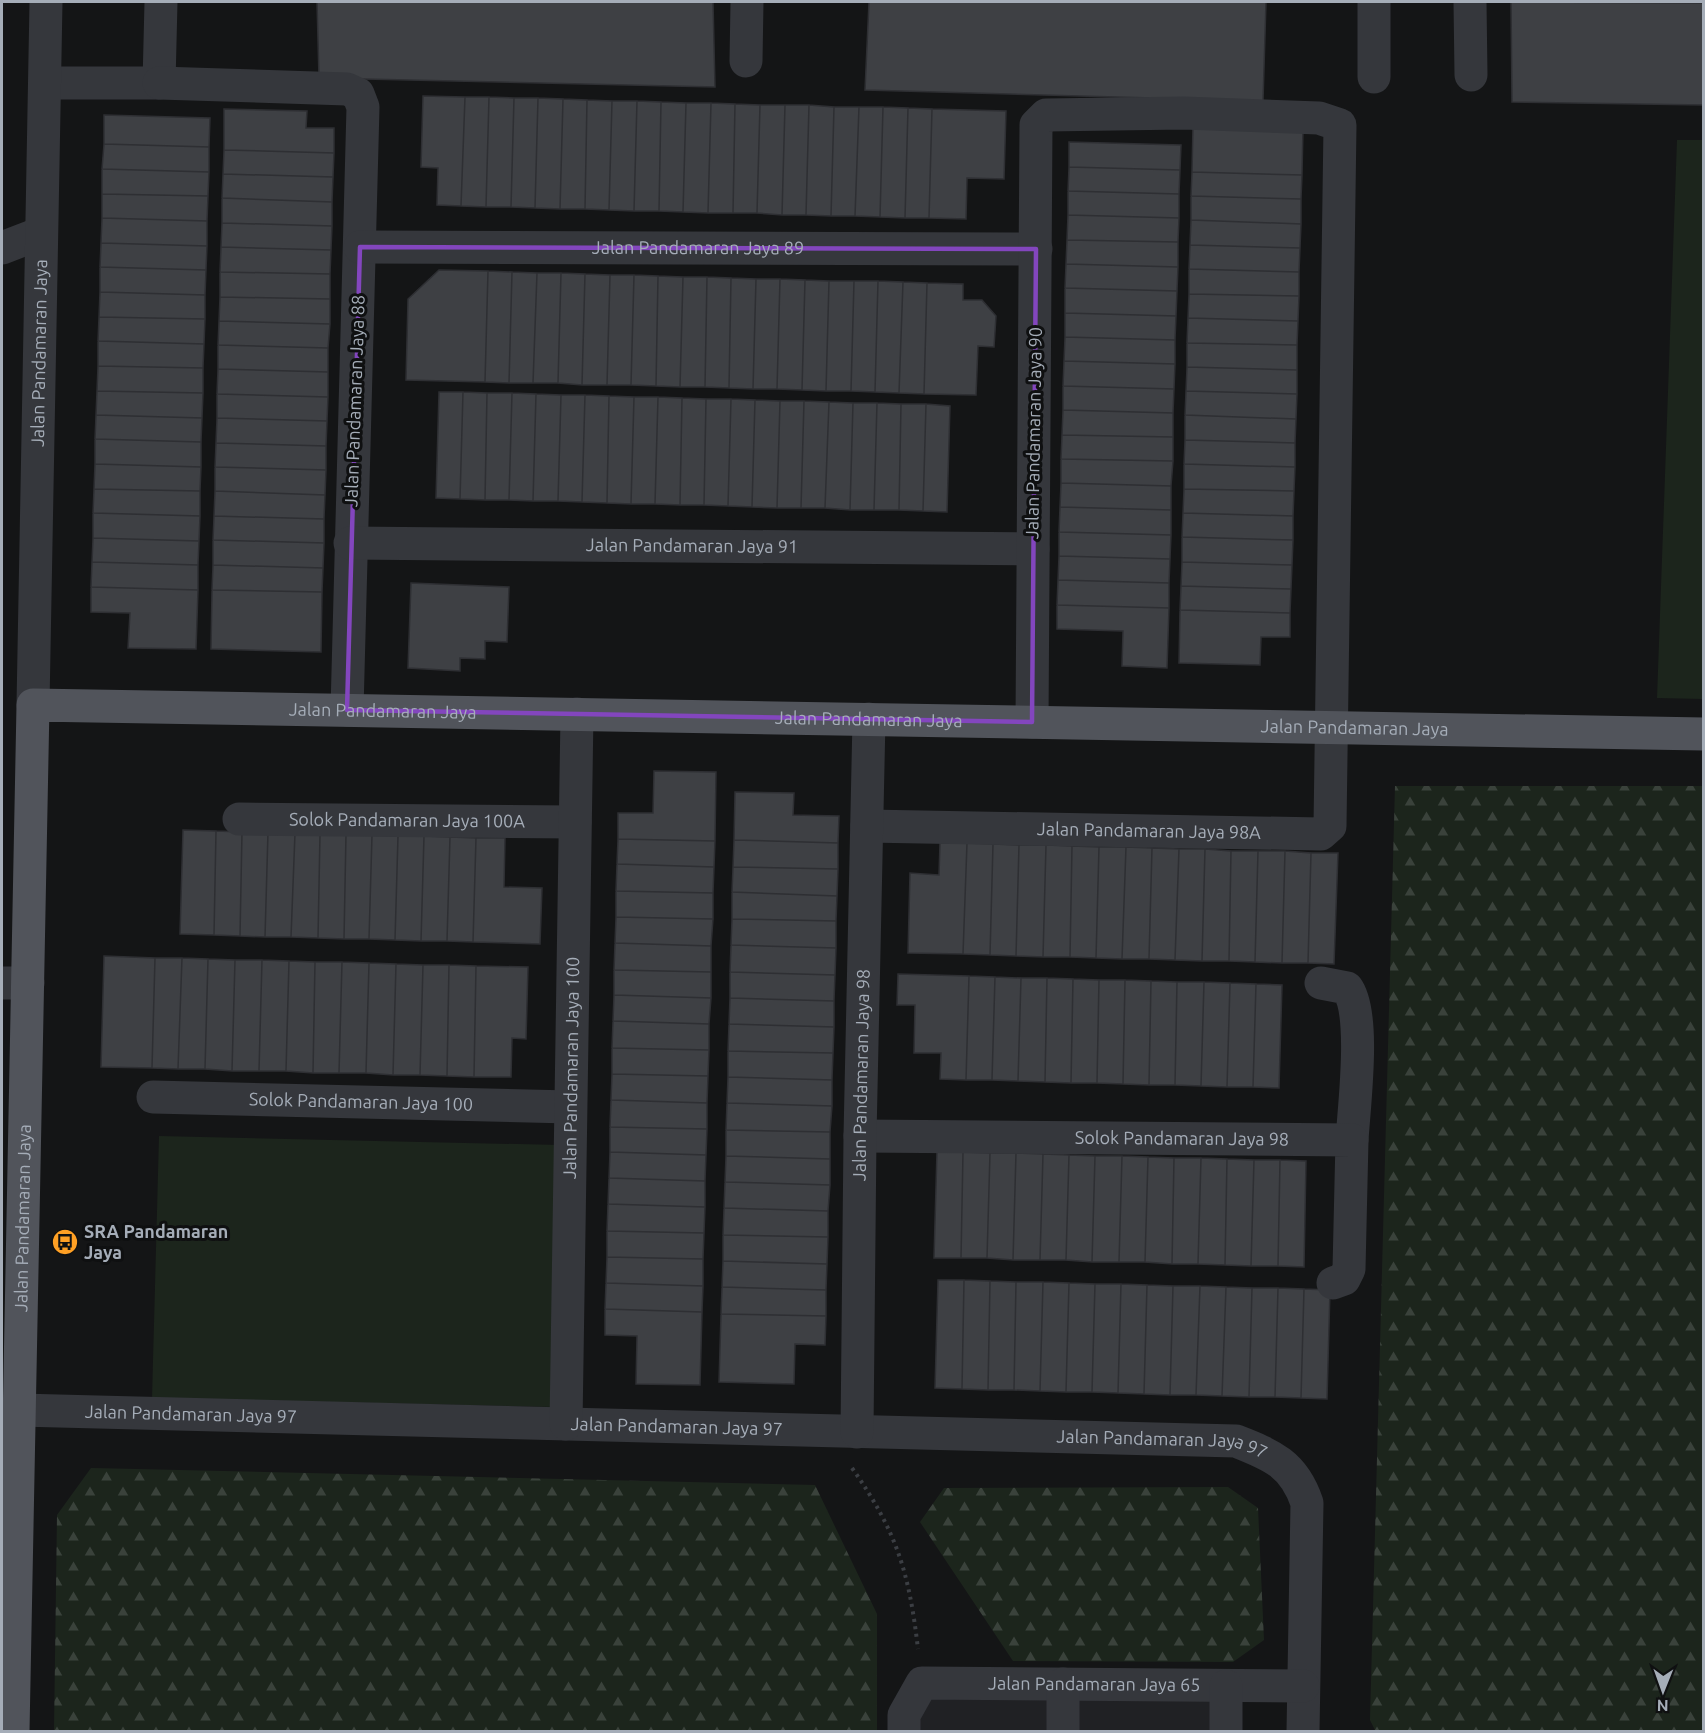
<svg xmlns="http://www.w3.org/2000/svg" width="1705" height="1733" font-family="Ubuntu,sans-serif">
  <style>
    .built { fill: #202124 }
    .green { fill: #1c251c }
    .forest { fill: url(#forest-firs) }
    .building { fill: #3e4044; stroke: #2e2f33; stroke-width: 1.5 }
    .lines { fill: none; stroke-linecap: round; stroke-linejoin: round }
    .path { stroke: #3b3e43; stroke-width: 4; stroke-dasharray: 3 4.5; stroke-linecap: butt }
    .minor { stroke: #35373c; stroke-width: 33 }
    .major { stroke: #51545b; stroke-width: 33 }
    .marked { fill: none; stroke: #8346be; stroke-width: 4.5; stroke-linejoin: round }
    .labels { text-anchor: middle; stroke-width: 6; stroke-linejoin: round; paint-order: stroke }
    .street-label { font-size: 18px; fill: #a5adb8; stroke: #0f1011 }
    .poi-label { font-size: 18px; font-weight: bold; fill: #a5adb8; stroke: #0f1011; text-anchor: start }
  </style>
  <defs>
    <pattern id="forest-firs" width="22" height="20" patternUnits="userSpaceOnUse" patternTransform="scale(1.5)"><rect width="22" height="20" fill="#1c251c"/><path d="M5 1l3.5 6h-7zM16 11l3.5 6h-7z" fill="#3a423b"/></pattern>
  </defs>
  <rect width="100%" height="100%" fill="#141516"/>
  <path class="built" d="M933 1696 1210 1699V1731L919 1732 920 1718Z"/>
  <path class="green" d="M1677 140H1704L1703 699 1657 698Z
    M159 1136 560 1145 554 1407 152 1398Z"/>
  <path class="forest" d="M1395 786H1703V1731L1376 1732 1370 1720Z
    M91 1468 815 1485 877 1614V1731H54L57 1515Z
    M1228 1487 1258 1508 1264 1640 1233 1662 1013 1661 920 1522 944 1488Z"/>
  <path class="building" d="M317 2H713L715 87 319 78Z
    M869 2H1266L1263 101 865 90Z
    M1511 2 1704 3V105L1512 102Z
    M423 96 465 97 461 206 437 205 438 168 421 167Z
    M465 97H489L486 207 461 206Z
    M489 97 514 98 511 207H486Z
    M514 98H538L535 208 511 207Z
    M538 98 563 99 560 209 535 208Z
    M563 99 587 100 585 209H560Z
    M587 100 612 101 609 210 585 209Z
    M612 101H637L634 211 609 210Z
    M637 101 661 102 659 211H634Z
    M661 102 686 103 683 212 659 211Z
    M686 103H711L708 213 683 212Z
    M711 103 735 104 733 213H708Z
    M735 104 760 105 757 213H733Z
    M760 105H785L782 215 757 213Z
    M785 105H809L806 215H782Z
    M809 105 834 107 831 216 806 215Z
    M834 107H859L855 216H831Z
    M859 107H883L880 217 855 216Z
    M883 107 908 108 905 218 880 217Z
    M908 108 932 109 929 218H905Z
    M224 109 307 111 306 128H334V153L224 150Z
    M932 109 1006 111 1004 179 967 178 966 219 929 218Z
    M104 115 210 118 209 147 104 144Z
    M1193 125 1303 128 1302 175 1192 172Z
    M1069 142 1181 145 1180 170 1069 167Z
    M104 144 209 147V172L102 169Z
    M224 150 334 153 333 177 223 174Z
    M1069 167 1180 170 1179 194 1068 191Z
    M102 169 209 172 208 196 102 194Z
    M1192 172 1302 175 1301 199 1191 196Z
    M223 174 333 177 332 202 222 198Z
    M1068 191 1179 194V218L1068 215Z
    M102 194 208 196 207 221 102 218Z
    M1191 196 1301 199V224L1191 220Z
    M222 198 332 202V226L222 223Z
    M1068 215 1179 218 1178 242 1067 240Z
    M102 218 207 221V246L101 243Z
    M1191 220 1301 224 1300 248 1190 245Z
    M222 223 332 226 331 250 221 247Z
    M1067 240 1178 242V267L1066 264Z
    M101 243 207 246 206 270 100 267Z
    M1190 245 1300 248 1299 272 1189 269Z
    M221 247 331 250 330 274 220 272Z
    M1066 264 1178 267 1177 291 1065 288Z
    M100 267 206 270 205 295 100 292Z
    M1189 269 1299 272V296L1189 294Z
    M439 270 488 271 485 382 406 380 408 299Z
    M488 271 512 272 509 383 485 382Z
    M220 272 330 274V299L220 297Z
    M512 272 537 273 533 383H509Z
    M537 273H561L558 383H533Z
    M561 273 585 274 582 385 558 383Z
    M585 274 610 275 607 385H582Z
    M610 275H634L631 385H607Z
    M634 275 658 276 656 386 631 385Z
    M658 276 683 277 680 387 656 386Z
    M683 277H707L705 387H680Z
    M707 277 731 278 729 388 705 387Z
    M731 278 756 279 753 389 729 388Z
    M756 279H780L777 389H753Z
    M780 279 805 280 802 390 777 389Z
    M805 280 829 281 826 391 802 390Z
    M829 281H854L851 391H826Z
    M854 281H878L875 392 851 391Z
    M878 281 903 282 899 393 875 392Z
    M903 282 927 283 924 394 899 393Z
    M927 283 963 284V300H982L996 316 994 347 978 346 976 395 924 394Z
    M1065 288 1177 291 1176 316 1065 313Z
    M100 292 205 295V319L99 317Z
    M1189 294 1299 296 1298 321 1188 318Z
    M220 297 330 299V324L219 321Z
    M1065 313 1176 316 1175 340 1065 337Z
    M99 317 205 319 204 344 98 341Z
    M1188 318 1298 321 1297 345 1187 343Z
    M219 321 330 324 328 348 218 345Z
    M1065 337 1175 340V364L1064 361Z
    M98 341 204 344 203 368 98 366Z
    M1187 343 1297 345V370L1187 367Z
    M218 345 328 348V372L218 369Z
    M1064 361 1175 364 1174 389 1063 386Z
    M98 366 203 368V393L97 391Z
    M1187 367 1297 370V394L1186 391Z
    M218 369 328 372V397L217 394Z
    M1063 386 1174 389 1173 413 1063 410Z
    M97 391 203 393 202 418 96 415Z
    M1186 391 1297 394 1296 419 1185 415Z
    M439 392H463L460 499 436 498Z
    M463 392 487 393 485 500 460 499Z
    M487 393H512L509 500H485Z
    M512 393 536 394 533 501 509 500Z
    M217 394 328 397 327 421 217 418Z
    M536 394 561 395 558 501H533Z
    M561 395H585L582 502 558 501Z
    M585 395 609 396 607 503 582 502Z
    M609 396 634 397 631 504 607 503Z
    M634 397H658L655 504H631Z
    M658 397 682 398 680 505 655 504Z
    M682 398 706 399 704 505H680Z
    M706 399H731L728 506 704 505Z
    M731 399 755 400 752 507 728 506Z
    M755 400 780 401 777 508 752 507Z
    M780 401H804L801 508H777Z
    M804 401 829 402 825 508H801Z
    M829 402 853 403 850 510 825 508Z
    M853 403H877L874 510H850Z
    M877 403 901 404 899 510H874Z
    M901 404H926L923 511 899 510Z
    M926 404 950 406 947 512 923 511Z
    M1063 410 1173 413V437L1062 435Z
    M96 415 202 418 201 442 95 439Z
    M1185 415 1296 419 1295 443 1185 440Z
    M217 418 327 421 326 446 216 443Z
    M1062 435 1173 437V461L1061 459Z
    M95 439 201 442V467L95 464Z
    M1185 440 1295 443V467L1184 464Z
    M216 443 326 446V470L215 467Z
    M1061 459 1173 461 1171 486 1061 483Z
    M95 464 201 467 200 491 94 489Z
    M1184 464 1295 467 1294 491 1184 489Z
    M215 467 326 470 325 495 215 491Z
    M1061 483 1171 486V510L1060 507Z
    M94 489 200 491V516L93 513Z
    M1184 489 1294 491 1293 516 1183 513Z
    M215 491 325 495 324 519 214 516Z
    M1060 507 1171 510V535L1059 532Z
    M93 513 200 516 199 541 93 538Z
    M1183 513 1293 516V540L1182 537Z
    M214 516 324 519V543L213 540Z
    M1059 532 1171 535 1170 559 1059 556Z
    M1182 537 1293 540 1292 565 1182 562Z
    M93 538 199 541 198 565 92 562Z
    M213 540 324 543 323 568 213 565Z
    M1059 556 1170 559 1169 583 1058 580Z
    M92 562 198 565V590L91 587Z
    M1182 562 1292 565 1291 589 1181 586Z
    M213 565 323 568 322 592 212 590Z
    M1058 580 1169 583V608L1057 605Z
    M411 583 509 587 507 642 485 641V659L460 658V671L408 668Z
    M1181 586 1291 589 1290 613 1180 610Z
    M91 587 198 590 196 649 128 648 130 613 91 612Z
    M212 590 322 592 321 652 211 649Z
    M1057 605 1169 608 1167 668 1122 666 1123 631 1057 629Z
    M1180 610 1290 613V637H1261L1260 665 1179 663Z
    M654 771 716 772 715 841 618 839V813H653Z
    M735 792 794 793 793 815 839 816 838 843 734 840Z
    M183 830 216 831 214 935 180 934Z
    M216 831 242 832 240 936 214 935Z
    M242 832H268L265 937 240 936Z
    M268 832 295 833 291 937H265Z
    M295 833 320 834 318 938 291 937Z
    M320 834H346L344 939 318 938Z
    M346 834 372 835 369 939H344Z
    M372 835 398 836 395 940 369 939Z
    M398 836H424L421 941 395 940Z
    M424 836 450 837 447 941H421Z
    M450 837 476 838 473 942 447 941Z
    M476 838H505L504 887 542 888 540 944 473 942Z
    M618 839 715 841 714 867 617 864Z
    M734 840 838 843V869L733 867Z
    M940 843H967L963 954 908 953 910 873 939 875Z
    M967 843 993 844 990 955 963 954Z
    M993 844 1019 845 1016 956 990 955Z
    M1019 845H1046L1043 957 1016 956Z
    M1046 845 1072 846 1070 957H1043Z
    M1072 846 1099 847 1096 958 1070 957Z
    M1099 847H1126L1122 959 1096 958Z
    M1126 847 1152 848 1149 959H1122Z
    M1152 848 1179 849 1175 960 1149 959Z
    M1179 849H1205L1202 961 1175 960Z
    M1205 849 1231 851 1229 961H1202Z
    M1231 851H1258L1255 962 1229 961Z
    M1258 851H1285L1282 963 1255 962Z
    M1285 851 1311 853 1308 963H1282Z
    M1311 853H1338L1334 964 1308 963Z
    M617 864 714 867 713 893 616 891Z
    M733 867 838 869 837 896 732 892Z
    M616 891 713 893V919L616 917Z
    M732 892 837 896 836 921 732 919Z
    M616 917 713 919 711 946 615 943Z
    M732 919 836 921V948L731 945Z
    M615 943 711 946V972L614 970Z
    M731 945 836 948 835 975 730 972Z
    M104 956 155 958 152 1068 101 1067Z
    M155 958H182L178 1069 152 1068Z
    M182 958 208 959 205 1069H178Z
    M208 959 235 960 232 1071 205 1069Z
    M235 960H262L259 1071H232Z
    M262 960 289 961 286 1071H259Z
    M289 961 315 962 313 1073 286 1071Z
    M315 962H342L339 1073H313Z
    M342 962 369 963 366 1073H339Z
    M369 963 396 964 393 1075 366 1073Z
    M396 964 423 965 420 1075H393Z
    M423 965H449L447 1076 420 1075Z
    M449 965 476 966 474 1077 447 1076Z
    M476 966 528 967 526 1039 512 1038 511 1077H474Z
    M614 970 711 972V998L614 995Z
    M730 972 835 975 834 1001 730 998Z
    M898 974 969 976 966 1080 940 1079 941 1053H914L915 1005H897Z
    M969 976 995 977 992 1080H966Z
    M995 977 1021 978 1018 1081 992 1080Z
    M1021 978H1047L1045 1082 1018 1081Z
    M1047 978 1073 979 1071 1083 1045 1082Z
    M1073 979 1099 980 1097 1083H1071Z
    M1099 980H1125L1123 1084 1097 1083Z
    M1125 980 1151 981 1149 1085 1123 1084Z
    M1151 981 1177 982 1175 1085H1149Z
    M1177 982H1204L1201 1086 1175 1085Z
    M1204 982 1230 983 1227 1087 1201 1086Z
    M1230 983 1256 984 1253 1087H1227Z
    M1256 984 1282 985 1279 1088 1253 1087Z
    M614 995 711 998 709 1024 613 1021Z
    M730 998 834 1001V1027L729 1024Z
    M613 1021 709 1024V1050L612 1048Z
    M729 1024 834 1027 833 1053 728 1051Z
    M612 1048 709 1050 708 1076 612 1074Z
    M728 1051 833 1053 832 1080 728 1077Z
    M612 1074 708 1076 707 1103 611 1100Z
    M728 1077 832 1080V1106L727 1103Z
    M611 1100 707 1103V1129L610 1127Z
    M727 1103 832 1106 830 1132 726 1130Z
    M610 1127 707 1129 706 1155 610 1152Z
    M726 1130 830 1132V1159L726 1156Z
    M937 1151 963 1152 961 1258H934Z
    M610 1152 706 1155 705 1181 609 1178Z
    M963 1152 990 1153 987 1258H961Z
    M990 1153H1016L1013 1260 987 1258Z
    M1016 1153 1043 1154 1040 1260H1013Z
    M1043 1154 1069 1155 1066 1260H1040Z
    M1069 1155 1095 1156 1092 1262 1066 1260Z
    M726 1156 830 1159V1185L725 1182Z
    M1095 1156H1122L1119 1262H1092Z
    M1122 1156 1148 1157 1145 1262H1119Z
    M1148 1157 1174 1158 1172 1264 1145 1262Z
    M1174 1158H1201L1198 1264H1172Z
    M1201 1158 1227 1159 1225 1265 1198 1264Z
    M1227 1159 1254 1160 1251 1266 1225 1265Z
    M1254 1160H1280L1278 1266H1251Z
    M1280 1160 1306 1161 1304 1267 1278 1266Z
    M609 1178 705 1181V1207L608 1204Z
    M725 1182 830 1185 828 1211 724 1208Z
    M608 1204 705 1207 704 1233 607 1231Z
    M724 1208 828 1211V1237L723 1235Z
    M607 1231 704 1233 703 1259 607 1257Z
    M723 1235 828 1237 827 1264 723 1261Z
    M607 1257 703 1259V1286L606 1283Z
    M723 1261 827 1264 826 1290 722 1287Z
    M938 1280H964L962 1389 935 1388Z
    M964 1280 990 1281 988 1390 962 1389Z
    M990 1281 1016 1282 1014 1390H988Z
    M1016 1282H1043L1040 1391 1014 1390Z
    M1043 1282 1069 1283 1066 1392 1040 1391Z
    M606 1283 703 1286 702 1312 605 1309Z
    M1069 1283 1095 1284 1092 1392H1066Z
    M1095 1284H1121L1118 1393 1092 1392Z
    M1121 1284 1147 1285 1144 1394 1118 1393Z
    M1147 1285 1173 1286 1170 1395 1144 1394Z
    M1173 1286H1200L1196 1395H1170Z
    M1200 1286 1226 1287 1222 1396 1196 1395Z
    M722 1287 826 1290V1316L721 1314Z
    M1226 1287 1252 1288 1249 1397 1222 1396Z
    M1252 1288H1278L1275 1397H1249Z
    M1278 1288 1304 1289 1301 1398 1275 1397Z
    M1304 1289 1330 1290 1327 1399 1301 1398Z
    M605 1309 702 1312 700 1385 636 1384 637 1336 605 1335Z
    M721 1314 826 1316 825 1345 795 1344 794 1384 719 1382Z"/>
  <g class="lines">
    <path class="path" d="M852 1468C897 1532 909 1572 918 1649"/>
    <g class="minor">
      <path d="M1374 2V77"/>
      <path d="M1470 2 1471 75"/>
      <path d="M746 61 747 2"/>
      <path d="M45 83H159L161 2"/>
      <path d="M159 83 347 89 358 94 363 107 347 710"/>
      <path id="s1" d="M360 247 1036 249"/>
      <path d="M2 248 41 233"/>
      <path id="s2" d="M350 543 1033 549"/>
      <path id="s3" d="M33 705 46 2"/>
      <path id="s4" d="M239 819 575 822"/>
      <path id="s5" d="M867 826 1321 834 1330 826 1340 125 1319 118 1184 113 1046 115 1036 125 1032 722"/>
      <path d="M2 983H28"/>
      <path d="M1321 983 1347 988C1366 1013 1354 1106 1352 1140"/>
      <path id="s6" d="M153 1097 570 1107"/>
      <path id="s7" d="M860 1136 1352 1140 1349 1269 1344 1279 1333 1283"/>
      <path id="s8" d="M19 1410 1236 1441C1272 1455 1294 1464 1307 1503L1303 1732"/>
      <path id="s9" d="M566 1424 577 714"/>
      <path id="s10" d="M857 1432 860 1136 869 719"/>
      <path id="s11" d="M904 1732V1715L922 1683 1303 1686"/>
      <path d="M1063 1732V1684"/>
      <path d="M1226 1732V1686"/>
    </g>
    <path class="major" id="s12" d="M13 1732 33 705 1704 734"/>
  </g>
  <path class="marked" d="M360 247 1036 249 1032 722 347 710Z"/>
  <defs>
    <g id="bus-disc" transform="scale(1.35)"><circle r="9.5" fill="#ffa024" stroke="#0f1011"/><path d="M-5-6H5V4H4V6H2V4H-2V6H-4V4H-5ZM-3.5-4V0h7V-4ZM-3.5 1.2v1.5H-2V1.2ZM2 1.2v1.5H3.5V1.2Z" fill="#111"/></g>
  </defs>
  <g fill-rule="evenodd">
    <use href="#bus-disc" x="65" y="1242"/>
  </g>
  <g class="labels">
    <g class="street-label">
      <text dy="6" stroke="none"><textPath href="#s1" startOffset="338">Jalan Pandamaran Jaya 89</textPath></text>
      <text dy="6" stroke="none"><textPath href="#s3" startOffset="352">Jalan Pandamaran Jaya</textPath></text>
      <text transform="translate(355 401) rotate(-88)" y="6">Jalan Pandamaran Jaya 88</text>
      <text transform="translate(1034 433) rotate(-89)" y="6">Jalan Pandamaran Jaya 90</text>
      <text dy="6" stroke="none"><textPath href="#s2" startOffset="342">Jalan Pandamaran Jaya 91</textPath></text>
      <text dy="6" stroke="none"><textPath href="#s12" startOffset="1377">Jalan Pandamaran Jaya</textPath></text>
      <text dy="6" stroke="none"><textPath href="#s12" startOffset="1863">Jalan Pandamaran Jaya</textPath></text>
      <text dy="6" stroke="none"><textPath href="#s12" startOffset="2349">Jalan Pandamaran Jaya</textPath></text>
      <text dy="6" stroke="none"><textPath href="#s4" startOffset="168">Solok Pandamaran Jaya 100A</textPath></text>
      <text dy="6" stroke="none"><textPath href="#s5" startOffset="282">Jalan Pandamaran Jaya 98A</textPath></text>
      <text dy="6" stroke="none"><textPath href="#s9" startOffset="356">Jalan Pandamaran Jaya 100</textPath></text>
      <text dy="6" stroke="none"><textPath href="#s10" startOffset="357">Jalan Pandamaran Jaya 98</textPath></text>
      <text dy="6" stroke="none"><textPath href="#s6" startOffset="208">Solok Pandamaran Jaya 100</textPath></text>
      <text dy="6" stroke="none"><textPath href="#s7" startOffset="322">Solok Pandamaran Jaya 98</textPath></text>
      <text dy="6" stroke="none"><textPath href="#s12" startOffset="514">Jalan Pandamaran Jaya</textPath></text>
      <text dy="6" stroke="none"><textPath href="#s8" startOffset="172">Jalan Pandamaran Jaya 97</textPath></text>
      <text dy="6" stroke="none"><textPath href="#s8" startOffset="658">Jalan Pandamaran Jaya 97</textPath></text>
      <text dy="6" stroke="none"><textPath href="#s8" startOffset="1144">Jalan Pandamaran Jaya 97</textPath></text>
      <text dy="6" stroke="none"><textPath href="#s11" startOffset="226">Jalan Pandamaran Jaya 65</textPath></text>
    </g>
    <g class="poi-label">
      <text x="84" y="1238">SRA Pandamaran<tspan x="84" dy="21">Jaya</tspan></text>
    </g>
  </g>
  <rect width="1705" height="1733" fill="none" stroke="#a5adb8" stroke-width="6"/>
  <g transform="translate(1663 1691) rotate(181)" stroke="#0f1011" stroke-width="4.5" paint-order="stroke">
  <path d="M0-4.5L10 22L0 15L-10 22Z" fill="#a5adb8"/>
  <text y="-9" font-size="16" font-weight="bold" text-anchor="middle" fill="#a5adb8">N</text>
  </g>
</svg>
